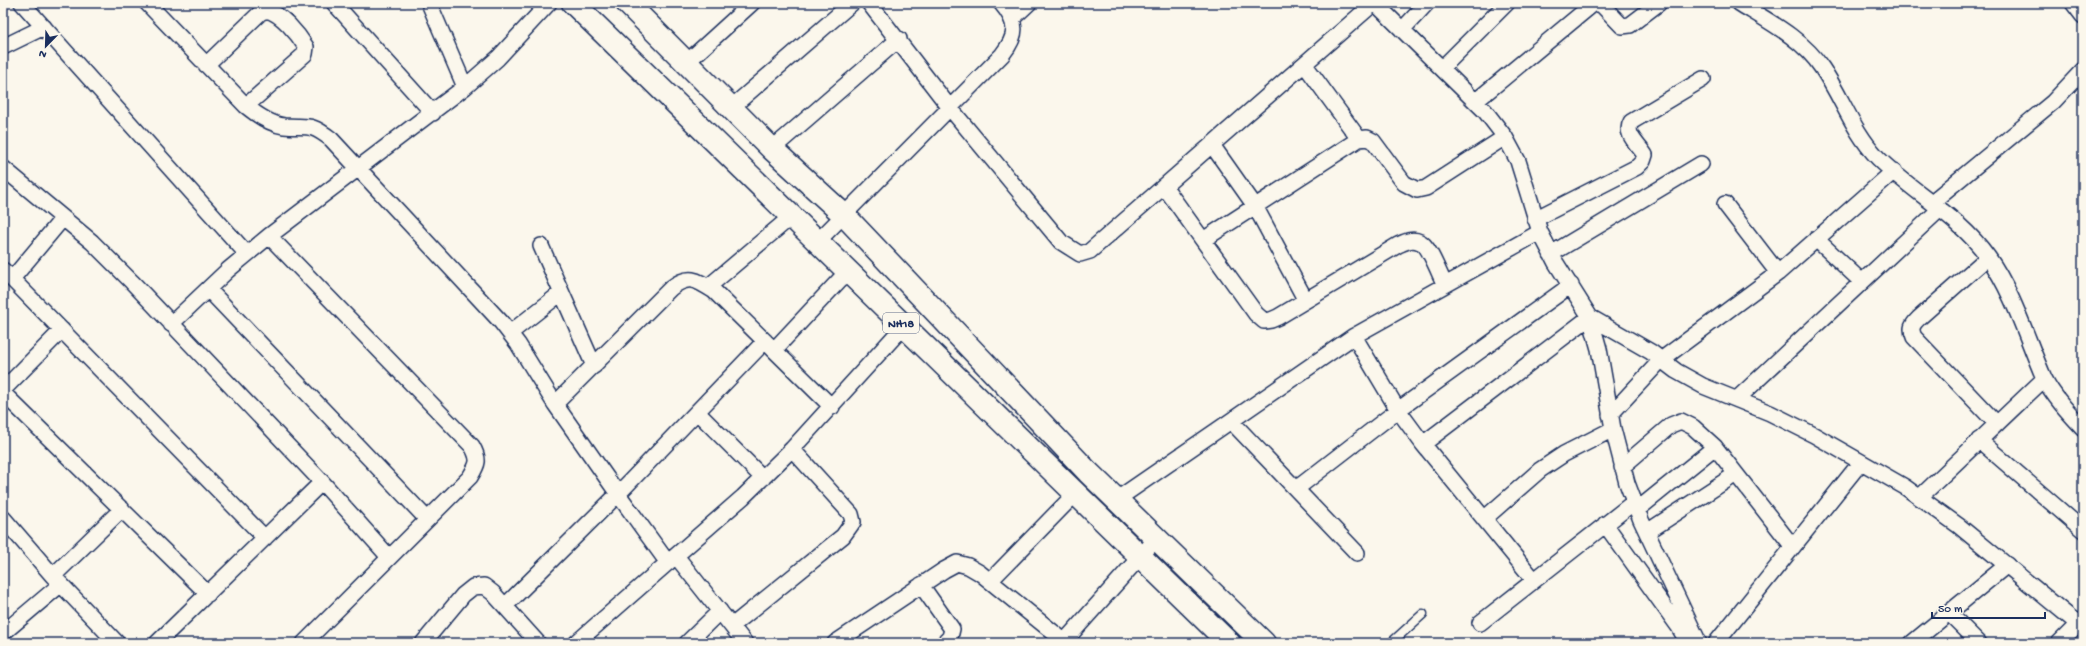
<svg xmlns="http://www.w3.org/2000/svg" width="2086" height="646" font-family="'Gochi Hand',sans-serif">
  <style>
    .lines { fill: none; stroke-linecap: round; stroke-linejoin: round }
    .lane-casing { stroke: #1b2f5e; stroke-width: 11 }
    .street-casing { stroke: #1b2f5e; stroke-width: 18 }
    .highway-casing { stroke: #1b2f5e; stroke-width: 25 }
    .lane { stroke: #fbf7ec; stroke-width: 8 }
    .street { stroke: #fbf7ec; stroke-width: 15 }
    .highway { stroke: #fbf7ec; stroke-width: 22 }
    .labels { text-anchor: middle; stroke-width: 3; stroke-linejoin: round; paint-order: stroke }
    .shield { fill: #fbf7ec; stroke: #5e6b89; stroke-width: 1 }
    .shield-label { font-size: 12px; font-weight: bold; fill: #1b2f5e }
  </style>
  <rect width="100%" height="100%" fill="#fbf7ec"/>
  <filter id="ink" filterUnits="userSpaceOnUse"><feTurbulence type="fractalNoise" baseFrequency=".025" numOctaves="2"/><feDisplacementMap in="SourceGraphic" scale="8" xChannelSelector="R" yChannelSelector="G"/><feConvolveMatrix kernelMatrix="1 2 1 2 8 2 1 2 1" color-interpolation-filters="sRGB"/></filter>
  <g filter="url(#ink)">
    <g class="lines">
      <g class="lane-casing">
        <path id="lane" d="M1391 643 1423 614"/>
      </g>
      <g class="street-casing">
        <path id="street" d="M22 3 247 254
          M147 3 246 106C257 115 270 124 284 126 308 128 309 122 331 139L501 322 518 344 555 404 618 494 668 563
          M334 3 433 113
          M429 3 465 87
          M869 3 950 108 1061 242 1080 254 1090 251 1374 3
          M1375 3 1485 111 1505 137 1518 161 1540 232 1556 263 1590 317 1599 349 1613 429 1627 483 1641 520 1699 643
          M1739 3C1768 21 1803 39 1822 68 1843 99 1852 130 1878 158 1913 193 1959 216 1988 257 2014 294 2026 337 2044 378 2053 396 2069 413 2083 428
          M2073 3 2083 16
          M1013 18 1029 3
          M1402 30 1427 3
          M3 47 44 27
          M686 63 752 3
          M206 65 260 13 266 10C281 13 298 34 306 47L305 54 246 106
          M1305 65 1359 139
          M1442 68 1507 3
          M1476 101 1593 4 1600 3 1622 26 1630 25 1659 3
          M732 107 852 3
          M1212 145 1255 206 1305 299
          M772 149 899 39
          M3 168 92 242 132 282 322 482 389 557
          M1164 186 1256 314 1264 321 1271 320 1278 317 1398 245C1405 242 1412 238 1420 242 1429 245 1440 276 1445 285
          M1932 202 2053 102 2083 70
          M1725 204 1778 273
          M1535 219 1637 167 1643 161 1645 155C1638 144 1624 134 1631 122L1703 79
          M269 236 472 446C480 460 478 464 470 477L304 643
          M1816 239 1862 282
          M1203 240 1359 139 1367 138 1373 141 1404 183 1417 190 1426 188 1505 137
          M818 241 1002 55C1018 35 1018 23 1001 3
          M541 246 594 366
          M1551 254 1701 164
          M1988 257 1919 318C1912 325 1910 328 1914 337L1997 424
          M3 270 265 538
          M12 279 63 218
          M708 287 792 216
          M208 289 427 519
          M171 324 228 270 269 236 465 87 498 58 549 3
          M510 333 561 293
          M1354 336 1398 410 1423 444 1534 580
          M774 350 848 271
          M3 390 62 330
          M3 393 208 594
          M1737 399 1940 209
          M555 404 671 288C689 274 697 280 714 291L832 407
          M697 412 763 478
          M1610 415 1661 360 1778 273 1894 171
          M1231 421 1357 553
          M1979 440 2083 530
          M1423 444 1590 317 1651 352 1676 371 1703 386 1770 413 1814 435 1905 487 1959 526 2083 628
          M1622 467 1671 425 1681 421 1693 427 1715 447 1793 547
          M1296 489 1398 410 1571 285
          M1920 497 2044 379
          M1116 500 1354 336 1540 232
          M1637 510 1715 447
          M3 518 53 576 117 643
          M1484 519 1540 470 1564 454 1613 429
          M1605 524 1679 627 1688 643
          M1647 532 1736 474
          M676 556 745 643
          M53 576 122 509
          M990 581 1075 494
          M921 585 952 629 950 637 944 643
          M505 606 618 494 765 341
          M1949 613 1979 643
          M1480 623 1634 502
          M732 626 843 536 853 522 851 514 792 449
          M3 633 61 584
          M157 643 322 482
          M423 643 463 595 473 587 484 586 493 593 538 643
          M576 643 743 497 792 449 904 326
          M687 643 720 611
          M835 643 944 570 957 563 968 566 980 573 1064 641
          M1063 643 1156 539
          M1716 643 1861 462
          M1912 643 2007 565
          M2059 643 2083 619"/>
      </g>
      <g class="highway-casing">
        <path id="highway" d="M573 3 1229 643
          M627 3 772 149 844 215 1088 472 1264 643"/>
      </g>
      <use href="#lane" class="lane"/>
      <use href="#street" class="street"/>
      <use href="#highway" class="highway"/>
    </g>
  </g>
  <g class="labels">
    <rect class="shield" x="883" y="313" width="36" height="20" rx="3"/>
    <g class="shield-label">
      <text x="901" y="327">NH18</text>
    </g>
  </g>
  <rect width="2086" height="646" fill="none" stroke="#fbf7ec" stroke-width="16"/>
  <rect x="8" y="8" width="2070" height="630" fill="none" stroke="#1b2f5e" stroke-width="1.5" filter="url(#ink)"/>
  <g transform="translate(46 46) rotate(203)" stroke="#fbf7ec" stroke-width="3" paint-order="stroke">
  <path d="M0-3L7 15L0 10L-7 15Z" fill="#1b2f5e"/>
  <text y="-6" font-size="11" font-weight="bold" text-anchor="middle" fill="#1b2f5e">N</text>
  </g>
  <path d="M1932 612v6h113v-6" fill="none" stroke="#1b2f5e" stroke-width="2"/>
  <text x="1938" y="612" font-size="12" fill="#1b2f5e" stroke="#fbf7ec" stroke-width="3" paint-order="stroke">50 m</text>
</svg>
